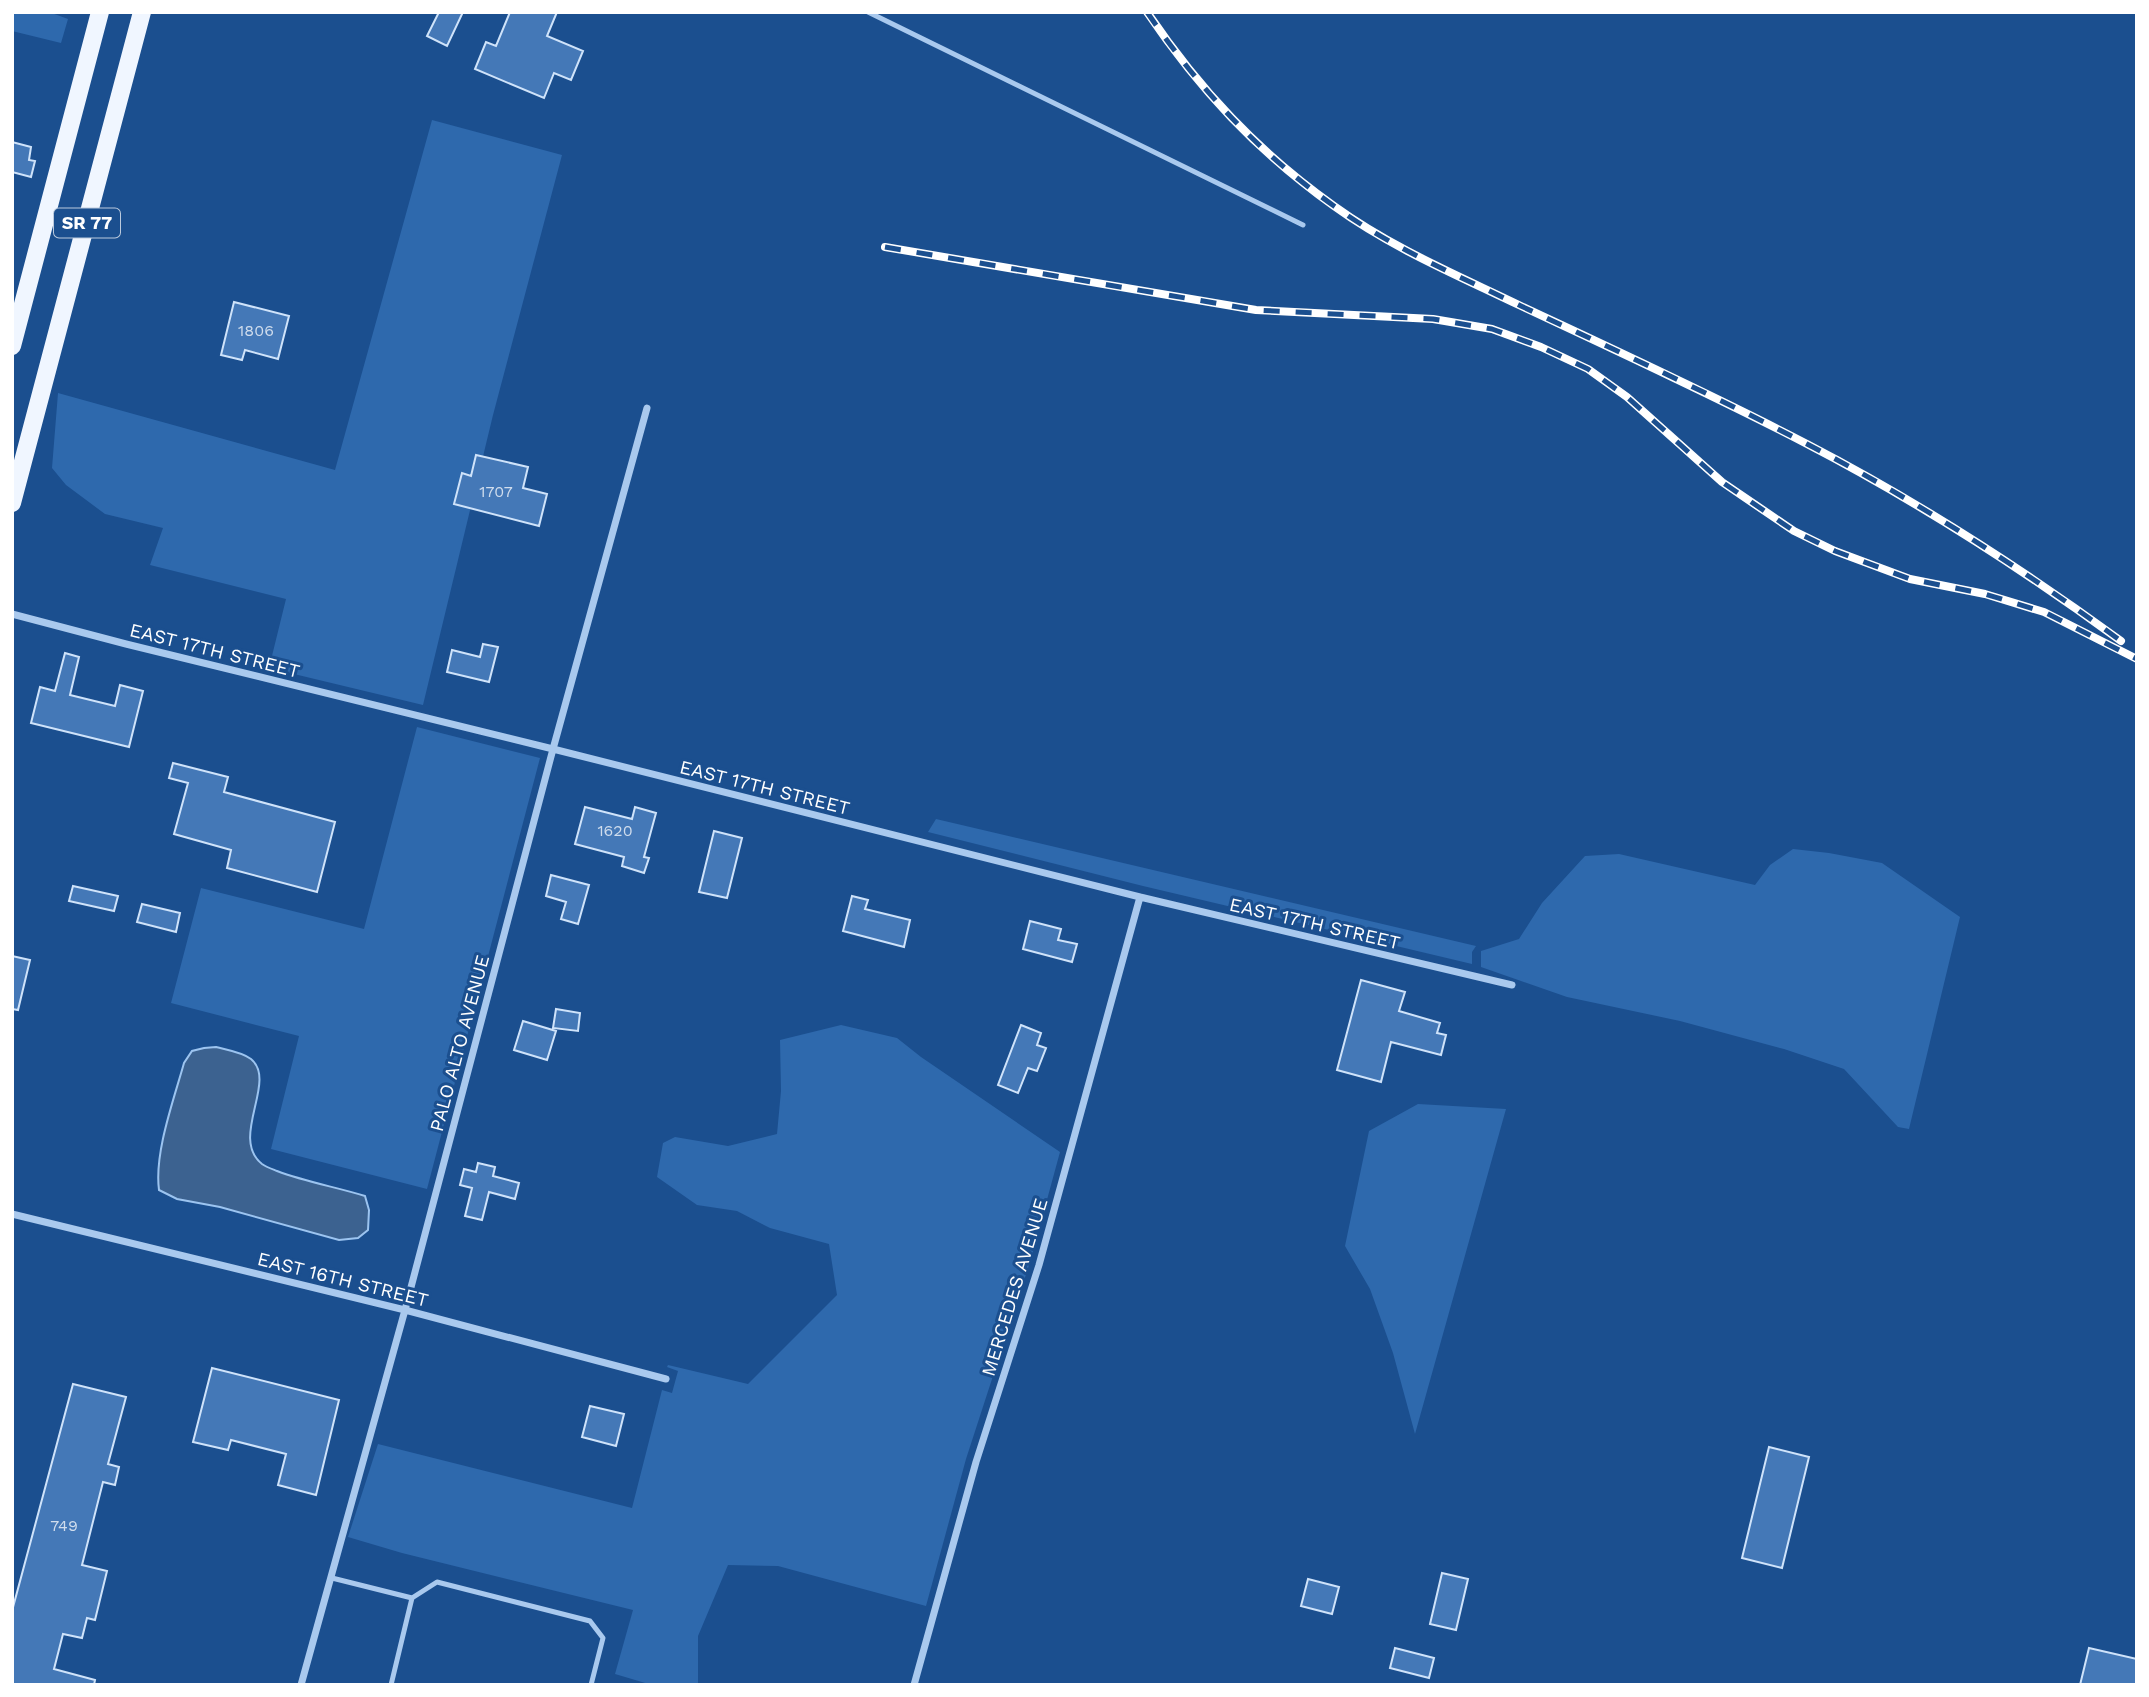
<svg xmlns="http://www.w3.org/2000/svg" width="2149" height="1697" font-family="'Work Sans',sans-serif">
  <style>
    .green { fill: #2e69ad }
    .water { fill: #3c6290; stroke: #9cc4f0; stroke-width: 2 }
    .building { fill: #4478b7; stroke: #cfe3fa; stroke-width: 2 }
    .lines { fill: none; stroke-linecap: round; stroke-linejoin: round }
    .lane { stroke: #a9c9ee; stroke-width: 5 }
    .street { stroke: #a9c9ee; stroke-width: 7 }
    .primary { stroke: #f0f6ff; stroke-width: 18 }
    .rail-casing { stroke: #fff; stroke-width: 8 }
    .rail { stroke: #1b4f8f; stroke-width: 5; stroke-dasharray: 16; stroke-linecap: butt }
    .labels { text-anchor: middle; stroke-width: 6; stroke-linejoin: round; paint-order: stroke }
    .number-label { font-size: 16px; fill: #d0dded }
    .shield { fill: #1b4f8f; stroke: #bbcadd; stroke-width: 2 }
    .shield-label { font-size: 18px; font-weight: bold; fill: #fff }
    .street-label { font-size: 19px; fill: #fff; stroke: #1b4f8f }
  </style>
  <rect width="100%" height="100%" fill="#1b4f8f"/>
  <path class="green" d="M12 12H49L68 19 61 43 12 31Z
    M432 120 562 155 493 415 423 705 269 668 286 599 150 565 163 528 105 514 66 485 52 468 58 393 335 470Z
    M417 727 540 758 427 1189 271 1149 299 1036 171 1003 201 888 364 929Z
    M936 819 1476 946 1472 952V964L1143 886 928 832Z
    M1793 849 1829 853 1882 863 1960 917 1909 1129 1898 1127 1844 1069 1784 1049 1680 1021 1567 997 1481 967V951L1519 939 1542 903 1585 856 1619 854 1755 885 1770 865Z
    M841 1025 897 1038 921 1057 1060 1152 1030 1262 966 1459 926 1606 778 1566 728 1565 698 1636V1685H652L615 1674 633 1610 402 1553 348 1537 378 1444 632 1508 662 1390 672 1393 678 1371 667 1367 668 1365 748 1384 837 1295 829 1244 770 1228 737 1211 697 1205 657 1177 663 1143 675 1137 728 1146 777 1134 781 1091 780 1040Z
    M1418 1104 1506 1109 1415 1434 1393 1353 1370 1289 1345 1246 1369 1131Z"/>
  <path class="water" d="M216 1047C227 1050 242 1052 251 1059 278 1081 229 1138 262 1164 266 1167 272 1169 277 1171 306 1182 336 1187 365 1196L369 1210 368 1230 358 1238 339 1240 220 1207 177 1199 159 1190C154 1153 174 1099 184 1063L192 1051 204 1048Z"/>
  <path class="building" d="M439 12H463L447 46 427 36Z
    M510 12H557L547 36 583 51 571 80 554 73 544 98 475 69 486 42 496 46Z
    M12 142 31 147 29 160 35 161 31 177 12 172Z
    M234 302 289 316 278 359 245 350 242 360 221 355Z
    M476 455 528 467 523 488 547 494 539 526 454 504 462 473 471 476Z
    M483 644 498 647 489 682 447 672 452 650 480 657Z
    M65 653 79 657 70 695 115 706 120 685 143 691 129 747 31 723 40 687 55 691Z
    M173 763 228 777 224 792 335 822 317 892 227 868 231 850 174 834 188 783 169 778Z
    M585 807 632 819 635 807 656 813 644 857 649 858 644 873 622 866 624 857 575 844Z
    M714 831 742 838 727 898 699 892Z
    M551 875 589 885 578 924 561 919 566 902 546 896Z
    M73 886 118 896 114 911 69 901Z
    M852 896 868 900 865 909 910 920 904 947 843 931Z
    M142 904 180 913 176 932 137 922Z
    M1030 921 1061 929 1058 940 1077 944 1072 962 1023 949Z
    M12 956 30 960 18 1010 12 1009Z
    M1361 980 1405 992 1399 1011 1440 1023 1437 1033 1446 1035 1441 1055 1391 1042 1381 1082 1337 1070Z
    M556 1009 580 1013 578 1031 553 1028Z
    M523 1021 556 1031 547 1060 514 1050Z
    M1021 1025 1041 1033 1037 1045 1046 1048 1037 1071 1028 1068 1018 1093 998 1085Z
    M478 1163 495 1167 493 1176 519 1183 515 1199 489 1192 482 1220 465 1216 472 1188 460 1185 464 1169 476 1172Z
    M212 1368 339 1400 316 1495 278 1485 286 1454 231 1440 228 1450 193 1442Z
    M73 1384 126 1397 108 1464 119 1467 115 1485 103 1482 82 1565 107 1571 95 1620 87 1618 82 1638 63 1634 54 1669 95 1680 94 1685H12V1611Z
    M590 1406 624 1414 616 1446 582 1437Z
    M1769 1447 1809 1457 1782 1568 1742 1558Z
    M1442 1573 1468 1579 1456 1630 1430 1624Z
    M1308 1579 1339 1587 1332 1614 1301 1606Z
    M1395 1648 1434 1658 1429 1678 1390 1668Z
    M2089 1648 2137 1659V1685H2080Z"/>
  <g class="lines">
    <path class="lane" d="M868 12 1303 225
      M332 1578 412 1598
      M391 1685 412 1598 437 1582 590 1621 603 1638 591 1685"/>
    <path class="street" d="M12 614 126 644 553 749 1140 897 1512 985
      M12 1214 405 1310 666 1379
      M301 1685 405 1310 553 749 647 408
      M914 1685 976 1462 1039 1265 1140 897"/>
    <path class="primary" d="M12 346 100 12
      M12 503 142 12"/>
    <g class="rail-casing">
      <path id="rail" d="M1147 12C1200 90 1257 151 1334 206 1392 248 1457 275 1521 306 1617 351 1713 395 1807 444 1917 501 2021 568 2121 641
        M885 247 1256 310 1433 319 1492 329 1541 347 1588 369 1627 397 1722 482 1794 531 1835 551 1910 579 1985 594 2044 612 2137 659"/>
    </g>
    <use href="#rail" class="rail"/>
  </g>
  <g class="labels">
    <g class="number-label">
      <text x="256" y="336">1806</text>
      <text x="496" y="497">1707</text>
      <text x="615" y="836">1620</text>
      <text x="64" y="1531">749</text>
    </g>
    <rect class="shield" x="54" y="208.5" width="66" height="29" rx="5"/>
    <g class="shield-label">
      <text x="87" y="229">SR 77</text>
    </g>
    <g class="street-label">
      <text transform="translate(215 650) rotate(14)" y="7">EAST 17TH STREET</text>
      <text transform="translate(765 787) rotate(14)" y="7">EAST 17TH STREET</text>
      <text transform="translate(1315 923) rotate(13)" y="7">EAST 17TH STREET</text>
      <text transform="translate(459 1043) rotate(-75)" y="7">PALO ALTO AVENUE</text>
      <text transform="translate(343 1279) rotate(14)" y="7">EAST 16TH STREET</text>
      <text transform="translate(1014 1287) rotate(-73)" y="7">MERCEDES AVENUE</text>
    </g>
  </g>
  <rect width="2149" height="1697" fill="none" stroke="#ffffff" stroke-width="28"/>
</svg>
